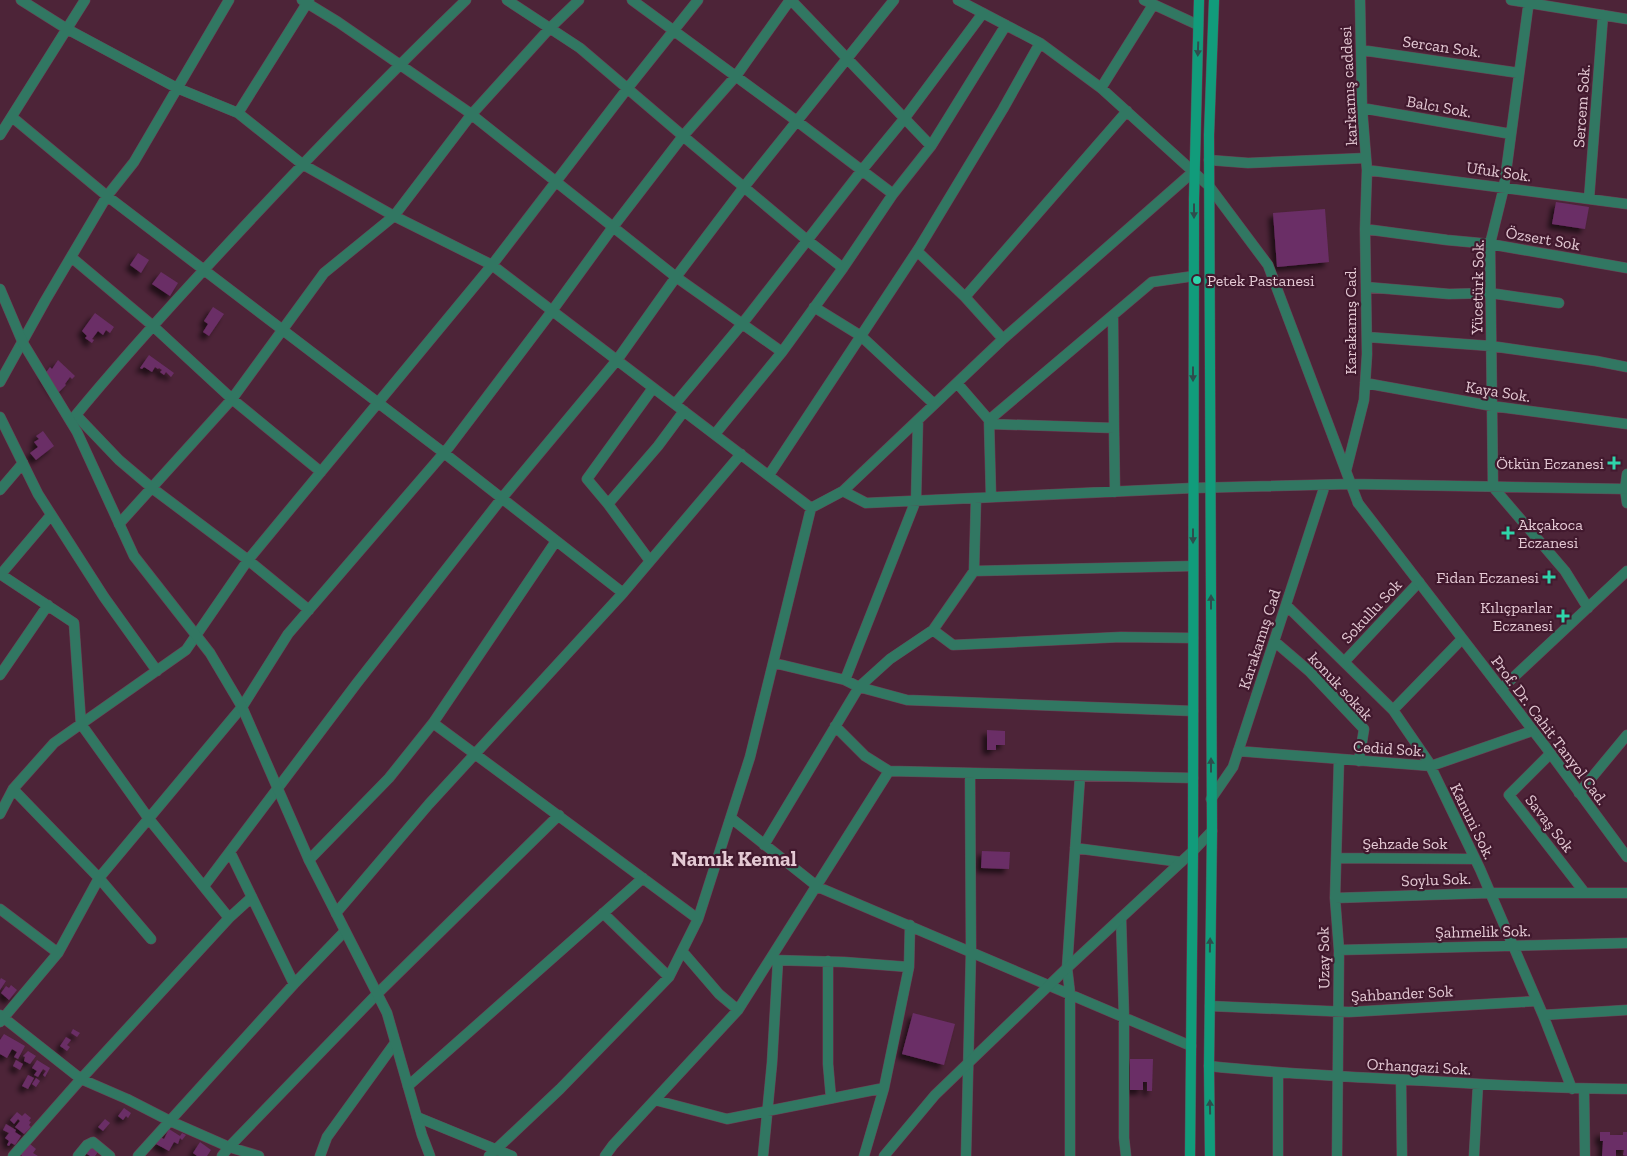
<svg xmlns="http://www.w3.org/2000/svg" width="1627" height="1156" font-family="'Zilla Slab',serif">
  <style>
    .building { fill: #6a2e66; filter: url(#shadow) }
    .lines { fill: none; stroke-linecap: round; stroke-linejoin: round }
    .minor-casing { stroke: #684254; stroke-width: 11 }
    .tertiary-casing { stroke: #684254; stroke-width: 11 }
    .secondary-casing { stroke: #684254; stroke-width: 11 }
    .minor { stroke: #317762; stroke-width: 10 }
    .tertiary { stroke: #317762; stroke-width: 10 }
    .secondary { stroke: #119c7b; stroke-width: 10 }
    .oneway { fill: #2e4d4d }
    .poi-dot { fill: #2fd4aa; stroke: #42192e; stroke-width: 2 }
    .labels { text-anchor: middle; stroke-width: 4.5; stroke-linejoin: round; paint-order: stroke }
    .street-label { font-size: 16px; fill: #e4c9d4; stroke: #42192e }
    .poi-label { font-size: 16px; fill: #e4c9d4; stroke: #42192e; text-anchor: end }
    .district-label { font-size: 21px; font-weight: bold; fill: #e4c9d4; stroke: #42192e }
  </style>
  <defs>
    <filter id="shadow"><feDropShadow dx="-4.5" dy="4.5" stdDeviation="2.5" flood-color="#0009"/></filter>
  </defs>
  <rect width="100%" height="100%" fill="#4d2438"/>
  <path class="building" d="M1556 202 1589 207 1585 229 1552 224Z
    M1325 209 1329 262 1277 267 1273 213Z
    M138 253 149 260 141 273 130 265Z
    M161 272 178 283 170 296 152 284Z
    M213 307 224 314 209 336 203 332 208 324 204 321Z
    M95 313 114 327 110 333 106 330 103 335 98 331 92 339 94 340 92 343 85 338 87 336 82 331Z
    M149 355 174 373 171 377 166 372 164 375 160 372 162 370 159 368 158 369 155 367 152 372 144 367 142 369 140 368Z
    M58 360 75 376 72 379 70 377 65 384 66 385 57 394 44 375 50 367 52 369Z
    M43 431 54 446 36 460 30 453 38 447 34 442 39 439 36 436Z
    M987 730 1005 731V745H996V750H987Z
    M982 851 1010 852 1009 869 981 868Z
    M1 978 6 981 0 990V980Z
    M11 985 17 990 9 1000 1 993 6 986 9 988Z
    M913 1013 955 1024 944 1065 902 1054Z
    M73 1029 80 1033 77 1037 71 1033Z
    M4 1034 25 1046 18 1059 14 1057 17 1052 12 1049 7 1058 0 1054V1040Z
    M66 1037 71 1040 67 1045 70 1047 67 1051 60 1046Z
    M28 1051 36 1056 30 1064 24 1061 25 1057 23 1056Z
    M1130 1059H1153L1152 1091H1147V1082H1143V1090H1130Z
    M16 1060 23 1064 20 1070 13 1066Z
    M37 1060 50 1068 45 1077 43 1075 46 1071 43 1069 38 1077 34 1075 37 1071 32 1068Z
    M28 1075 34 1078 28 1089 22 1086Z
    M36 1078 40 1081 36 1087 32 1084Z
    M124 1108 131 1113 128 1118 126 1116 123 1120 118 1116Z
    M17 1112 22 1116 25 1113 31 1118 29 1121 31 1122 29 1125 31 1127 24 1134 15 1127 20 1121 18 1119 14 1124 10 1120Z
    M105 1119 110 1123 103 1131 98 1127Z
    M6 1124 16 1130 15 1132 21 1136 15 1145 11 1143 9 1146 7 1145 9 1141 5 1138 9 1133 3 1130Z
    M169 1129 180 1136 182 1133 186 1135 182 1140 180 1138 178 1144 174 1142 169 1151 156 1144 160 1137 164 1139Z
    M1600 1132H1610V1135H1623V1132H1627V1156L1623 1155 1624 1150H1616V1156H1602L1603 1141H1600Z
    M200 1142 211 1150 207 1156H197L193 1153Z
    M30 1144 36 1149 33 1153 38 1156H22L20 1154Z
    M89 1146 98 1152 95 1156H90L84 1152Z"/>
  <g class="lines">
    <g class="minor-casing">
      <path id="minor" d="M21 0 67 29 177 88 238 113 302 164 394 216 492 265 811 508
        M302 0 338 22 467 111 676 277 782 352
        M507 0 580 48 683 136 807 240 843 268
        M632 0 798 122 893 194
        M791 0 931 146
        M958 0 1040 43 1101 88 1209 186 1268 265 1358 503
        M1144 0 1198 25
        M1511 0 1627 19
        M1529 0 1504 187 1490 244 1493 487 1565 571 1588 608
        M1361 50 1519 73
        M1101 88 1153 5
        M1362 108 1511 134
        M238 113 309 0
        M12 117 107 196 444 453 623 593
        M0 135 85 0
        M1209 160 1248 163 1366 158
        M1367 170 1627 204
        M1589 199 1603 15
        M1365 229 1447 240 1490 244 1627 268
        M917 251 965 297 1003 339
        M71 257 153 326 232 399 321 472
        M1366 287 1449 294 1490 293 1559 303
        M965 297 1127 111
        M814 307 861 336 934 404
        M1367 337 1491 346 1596 361 1627 367
        M0 382 45 301 107 196 134 162 229 0
        M957 383 989 420 991 497
        M1365 383 1492 406 1627 424
        M675 404 742 324 862 170 904 119 983 13
        M76 415 119 460 152 488 248 560 309 610
        M0 417 38 494 104 597 157 671
        M989 420 1152 282 1194 276
        M71 421C120 361 173 303 226 246 304 162 383 80 466 0
        M990 424 1114 428 1113 315
        M1114 428 1115 492
        M715 434 782 352 843 268 893 194 931 146 1006 25
        M1346 471 1364 400 1367 354 1365 229 1367 170 1362 108 1360 0
        M1627 474 1625 489 1627 503
        M769 475 919 248 1003 109 1040 43
        M0 490 23 463
        M843 491 866 503 1193 488 1351 484 1627 489
        M608 504 587 479 653 388
        M119 524 232 399 324 273 394 216 471 115 550 28 579 0
        M650 561 608 504 658 446 684 411
        M974 571 1193 566
        M0 574 74 623 81 724 149 819 229 918
        M1 574 51 515
        M1286 605 1393 710 1428 761 1480 869 1543 1015 1572 1089
        M933 630 953 645 1121 637 1193 638
        M1274 641 1309 671 1364 729 1359 761
        M1345 661 1419 582
        M774 663 845 680 859 687 907 700 1193 711
        M0 675 48 605
        M845 680 916 500 918 420
        M1501 689 1627 571
        M1393 710 1462 639
        M433 723 698 919
        M835 726 865 756 889 771 1193 778
        M1238 751 1431 766 1532 731
        M1550 754 1509 795 1585 893
        M13 789 99 878 151 939
        M1579 793 1627 735
        M1211 799 1233 767 1325 485
        M0 814 13 789 54 743 186 650 248 560 492 265 627 89 698 0
        M731 818 818 887 1191 1046
        M764 845 859 687 890 659 933 630 974 571 976 498
        M1075 848 1181 862
        M230 852 294 984
        M1336 858 1475 859
        M309 860 389 778 433 723 556 541
        M204 886 357 683 502 498 617 360 676 277 744 187 894 0
        M1335 898 1490 893H1627
        M0 909 58 953
        M336 913 429 804 623 593 741 454
        M603 913 669 977
        M1121 918 1124 1017V1138L1126 1156
        M1339 950 1627 943
        M682 951 719 994 738 1010
        M772 960 844 962 909 967
        M828 961V1064L831 1098
        M1210 1006 1349 1012 1537 1001
        M0 1015 81 1079 127 1099 170 1121 229 1147 259 1156
        M1543 1015 1627 1010
        M0 1022 58 953 99 878 242 707 288 634 449 447 552 311 613 227 683 136 736 76 790 0
        M1209 1066C1282 1074 1356 1077 1429 1081 1495 1085 1561 1089 1627 1089
        M1401 1080 1402 1156
        M408 1086 643 878
        M1584 1089 1585 1156
        M655 1100 727 1119 884 1088
        M417 1117 512 1156
        M13 1156 81 1079 229 918 252 897
        M78 1156 87 1145 93 1142 110 1156
        M138 1156 294 984 345 931
        M222 1156 229 1147 377 994 559 815
        M320 1156 327 1137 395 1043
        M489 1156 560 1089 669 977 698 919 750 757 811 508 843 491 1003 339 1194 171
        M605 1156 613 1145 738 1010 889 771
        M763 1156 772 1063 778 960
        M864 1156 884 1088 909 967 910 925
        M966 1156 971 951 970 773
        M1070 1156V993L1067 968 1080 776
        M1278 1156V1073
        M1337 1156 1339 950 1335 898 1339 759
        M1474 1156 1478 1084"/>
    </g>
    <g class="tertiary-casing">
      <path id="tertiary" d="M0 289 23 343 77 432 134 556 210 653 242 707 309 860 387 1013 422 1135 430 1156
        M1358 503 1545 746 1627 857
        M884 1156 935 1095 1067 968 1193 851 1212 831"/>
    </g>
    <g class="secondary-casing">
      <path id="secondary" d="M1190 1156 1193 851 1194 199 1199 0
        M1210 1156 1209 1066 1212 831 1209 135 1214 0"/>
    </g>
    <use href="#minor" class="minor"/>
    <use href="#tertiary" class="tertiary"/>
    <use href="#secondary" class="secondary"/>
  </g>
  <defs><path id="oneway-solid" d="M-6-.8H1V-3.2L6.5 0L1 3.2V.8H-6Z" transform="scale(1.25)"/></defs>
  <g class="oneway">
    <use href="#oneway-solid" transform="translate(1198 49) rotate(92)"/>
    <use href="#oneway-solid" transform="translate(1194 211) rotate(90)"/>
    <use href="#oneway-solid" transform="translate(1193 374) rotate(90)"/>
    <use href="#oneway-solid" transform="translate(1193 536) rotate(90)"/>
    <use href="#oneway-solid" transform="translate(1211 602) rotate(-90)"/>
    <use href="#oneway-solid" transform="translate(1211 765) rotate(-90)"/>
    <use href="#oneway-solid" transform="translate(1210 945) rotate(-89)"/>
    <use href="#oneway-solid" transform="translate(1210 1107) rotate(-91)"/>
  </g>
  <g class="poi-dot">
    <circle cx="1197" cy="280" r="5"/>
    <path d="M1611.5 455.5h5v5h5v5h-5v5h-5v-5h-5v-5h5z"/>
    <path d="M1505.5 525.5h5v5h5v5h-5v5h-5v-5h-5v-5h5z"/>
    <path d="M1546.5 569.5h5v5h5v5h-5v5h-5v-5h-5v-5h5z"/>
    <path d="M1560.5 608.5h5v5h5v5h-5v5h-5v-5h-5v-5h5z"/>
  </g>
  <g class="labels">
    <g class="street-label">
      <text transform="translate(1442 46) rotate(8)" y="6">Sercan Sok.</text>
      <text transform="translate(1348 86) rotate(-93)" y="6">karkamış caddesi</text>
      <text transform="translate(1439 106) rotate(10)" y="6">Balcı Sok.</text>
      <text transform="translate(1581 106) rotate(-86)" y="6">Sercem Sok.</text>
      <text transform="translate(1499 171) rotate(8)" y="6">Ufuk Sok.</text>
      <text transform="translate(1543 238) rotate(10)" y="6">Özsert Sok</text>
      <text transform="translate(1477 287) rotate(-89)" y="6">Yücetürk Sok.</text>
      <text transform="translate(1350 321) rotate(-90)" y="6">Karakamış Cad.</text>
      <text transform="translate(1498 391) rotate(9)" y="6">Kaya Sok.</text>
      <text transform="translate(1371 611) rotate(-47)" y="6">Sokullu Sok</text>
      <text transform="translate(1259 639) rotate(-72)" y="6">Karakamış Cad</text>
      <text transform="translate(1341 686) rotate(47)" y="6">konuk sokak</text>
      <text transform="translate(1550 730) rotate(53)" y="6">Prof. Dr. Cahit Tanyol Cad.</text>
      <text transform="translate(1389 748) rotate(4)" y="6">Cedid Sok.</text>
      <text transform="translate(1473 821) rotate(64)" y="6">Kanuni Sok.</text>
      <text transform="translate(1550 823) rotate(52)" y="6">Savaş Sok</text>
      <text x="1405" y="849">Şehzade Sok</text>
      <text transform="translate(1436 879) rotate(-2)" y="6">Soylu Sok.</text>
      <text transform="translate(1483 931) rotate(-1)" y="6">Şahmelik Sok.</text>
      <text transform="translate(1323 958) rotate(-91)" y="6">Uzay Sok</text>
      <text transform="translate(1402 993) rotate(-3)" y="6">Şahbander Sok</text>
      <text transform="translate(1419 1066) rotate(3)" y="6">Orhangazi Sok.</text>
    </g>
    <g class="poi-label">
      <text x="1207" y="286" text-anchor="start">Petek Pastanesi</text>
      <text x="1604" y="469">Ötkün Eczanesi</text>
      <text x="1518" y="530" text-anchor="start">Akçakoca<tspan x="1518" dy="18">Eczanesi</tspan></text>
      <text x="1539" y="583">Fidan Eczanesi</text>
      <text x="1553" y="613">Kılıçparlar<tspan x="1553" dy="18">Eczanesi</tspan></text>
    </g>
    <g class="district-label">
      <text x="734" y="866">Namık Kemal</text>
    </g>
  </g>
</svg>
